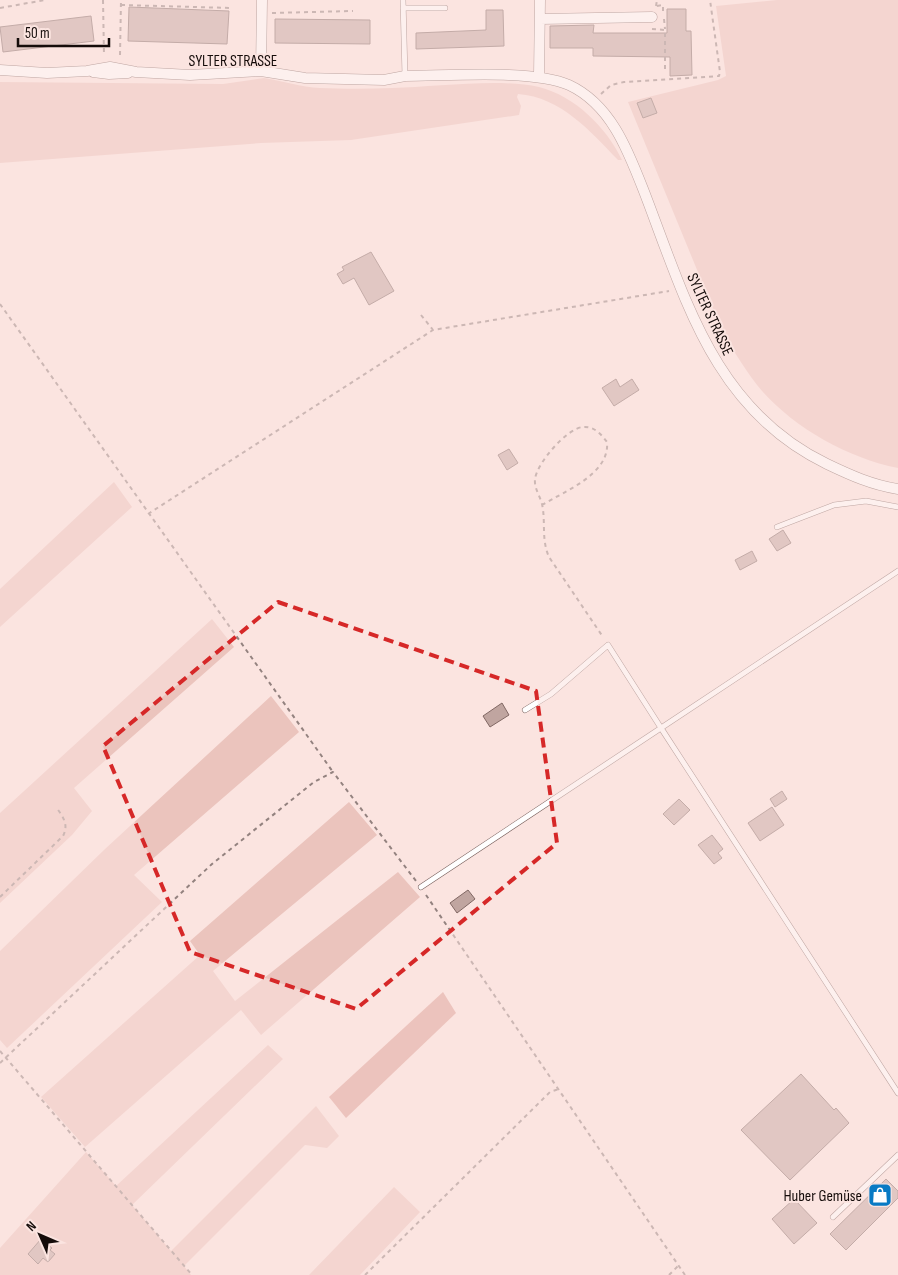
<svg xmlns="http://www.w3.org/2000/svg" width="898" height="1275" font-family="'Sofia Sans Condensed',sans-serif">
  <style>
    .green { fill: #ebc4bd }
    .forest { fill: #da9c92 }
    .building { fill: #c0a5a0; stroke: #816864 }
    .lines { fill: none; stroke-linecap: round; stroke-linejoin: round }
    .service-casing { stroke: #755c58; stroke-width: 6 }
    .minor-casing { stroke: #755c58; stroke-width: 11 }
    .path { stroke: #93827f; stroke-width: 2; stroke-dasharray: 4 4; stroke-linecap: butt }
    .service { stroke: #fff; stroke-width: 5 }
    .minor { stroke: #fff; stroke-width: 10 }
    .marked { fill: none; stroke: #d62828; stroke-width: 4; stroke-dasharray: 10 6; stroke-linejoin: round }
    .labels { text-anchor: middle; stroke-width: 4; stroke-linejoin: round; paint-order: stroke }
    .street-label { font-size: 16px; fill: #150c0a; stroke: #fbe4e0 }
    .poi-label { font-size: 16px; fill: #150c0a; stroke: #fbe4e0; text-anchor: end }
  </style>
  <rect width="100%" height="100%" fill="#fbe4e0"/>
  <path class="green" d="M777 0H898V468C848 458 796 429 762 391 747 373 735 353 723 333L628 102 718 80 726 76 716 6Z
    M264 78C283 81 301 87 320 88 343 89 368 89 392 88 435 87 499 78 539 87 575 96 607 128 622 160H618C591 132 561 97 518 94L517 97 521 106 519 115 351 140 261 143 0 163V82L223 84Z
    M114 482 132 507 0 627V589Z
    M212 619 234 647 74 788 92 811 72 835 0 903V813Z
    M271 696 299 732 134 875 162 902 7 1048 0 1040V951L105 849Z
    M349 802 377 835 213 971 235 1001 398 872 420 897 261 1035 241 1010 85 1147 41 1097 200 955 190 941Z
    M268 1045 283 1059 132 1205 171 1251 316 1106 339 1136 327 1148 305 1145 184 1266 191 1275H0V1248L86 1152 116 1186Z
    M394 1187 420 1212 360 1275H309Z"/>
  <path class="forest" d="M443 992 456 1013 346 1118 329 1097Z"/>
  <path class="building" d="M129 7 229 11 227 44 128 41Z
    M667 9H686V31H691L692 75 670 76V57L593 56V48H550V26L594 25 593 33H667Z
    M486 10H503L504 46 416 49V33L486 30Z
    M91 16 94 41 3 52 0 27Z
    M275 19 370 20V44L275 43Z
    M651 98 657 113 643 118 637 103Z
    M371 252 394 291 369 305 354 278 343 284 337 274 344 270 342 267Z
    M616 379 620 387 632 379 639 390 614 406 602 388Z
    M509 449 518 463 507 470 498 455Z
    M783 530 791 543 777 551 769 539Z
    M752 551 757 561 740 570 735 560Z
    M502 703 509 715 490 727 483 716Z
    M782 791 787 799 775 807 770 799Z
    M679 799 690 810 674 825 663 814Z
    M772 807 784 825 760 841 748 823Z
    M712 835 723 849 718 853 722 858 714 864 698 845Z
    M468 890 475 899 457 913 450 903Z
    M801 1074 834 1110 836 1108 849 1123 790 1180 741 1130Z
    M886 1179 898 1191V1198L846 1250 830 1234Z
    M794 1199 817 1223 794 1244 772 1219Z
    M41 1239 52 1248 50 1250 55 1254 48 1262 43 1258 38 1264 28 1254Z"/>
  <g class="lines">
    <g class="service-casing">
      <path id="service" d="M403 0 405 76
        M403 8H445
        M777 527 834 505 866 501 898 507
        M898 571 661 728 898 1093
        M421 887 661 728 608 645 551 694 525 710
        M833 1217 898 1155"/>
    </g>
    <g class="minor-casing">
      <path id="minor" d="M540 19 652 17
        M0 70 47 73 87 71 110 67 136 72 190 75 261 71 305 78 384 80 405 76C447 76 533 69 569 85 612 105 629 153 645 194 686 301 715 410 827 464 850 475 872 485 898 489
        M261 71 262 0
        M93 72 109 74 128 73
        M539 76 540 0"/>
    </g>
    <path class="path" d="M103 0 104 55
      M121 5 232 8
      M656 6 657 0
      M657 6 663 5V14
      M0 8 45 0
      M272 13 353 11
      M664 19 665 29
      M652 29 665 30V69
      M120 55 121 0
      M601 94 611 85 624 82 719 76 720 72 710 0
      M0 304 333 772
      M421 315 433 330 669 291
      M542 505C565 491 610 474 607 442 601 434 594 426 583 427 567 428 537 463 535 479 534 488 540 496 542 504 546 522 541 539 549 557L603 637
      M148 514 433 330
      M426 895 685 1275
      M0 897 63 836C69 824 63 817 56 807
      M0 1051 192 1275
      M0 1063 212 864 314 782 333 772 416 881
      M365 1275 550 1092 559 1089
      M669 1275 678 1266"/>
    <use href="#service" class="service"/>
    <use href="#minor" class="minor"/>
  </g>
  <path d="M0 0H898V1275H0ZM278 602 536 691 557 843 356 1009 190 952 103 746Z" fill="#fbe4e0" fill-opacity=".55" fill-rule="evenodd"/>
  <path class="marked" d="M278 602 536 691 557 843 356 1009 190 952 103 746Z"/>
  <defs>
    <g id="shop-square" transform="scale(1.25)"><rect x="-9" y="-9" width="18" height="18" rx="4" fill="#087ac4" stroke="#fbe4e0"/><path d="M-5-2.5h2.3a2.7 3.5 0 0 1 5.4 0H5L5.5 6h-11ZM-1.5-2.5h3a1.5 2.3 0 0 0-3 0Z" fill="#fff"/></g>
  </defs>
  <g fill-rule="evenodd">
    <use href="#shop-square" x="880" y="1195"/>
  </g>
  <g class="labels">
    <g class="street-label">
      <text x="233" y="66">SYLTER STRASSE</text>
      <text transform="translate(711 314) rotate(65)" y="6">SYLTER STRASSE</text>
    </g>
    <g class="poi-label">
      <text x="862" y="1201">Huber Gemüse</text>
    </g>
  </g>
  <g transform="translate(40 1235) rotate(315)" stroke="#fbe4e0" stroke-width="4" paint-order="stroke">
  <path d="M0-4L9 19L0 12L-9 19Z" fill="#150c0a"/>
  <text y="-8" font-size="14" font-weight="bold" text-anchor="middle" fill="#150c0a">N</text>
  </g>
  <path d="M18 38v8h91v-8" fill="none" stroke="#150c0a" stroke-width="2.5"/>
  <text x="25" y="38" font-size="15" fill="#150c0a" stroke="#fbe4e0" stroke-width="4" paint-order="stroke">50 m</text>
</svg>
